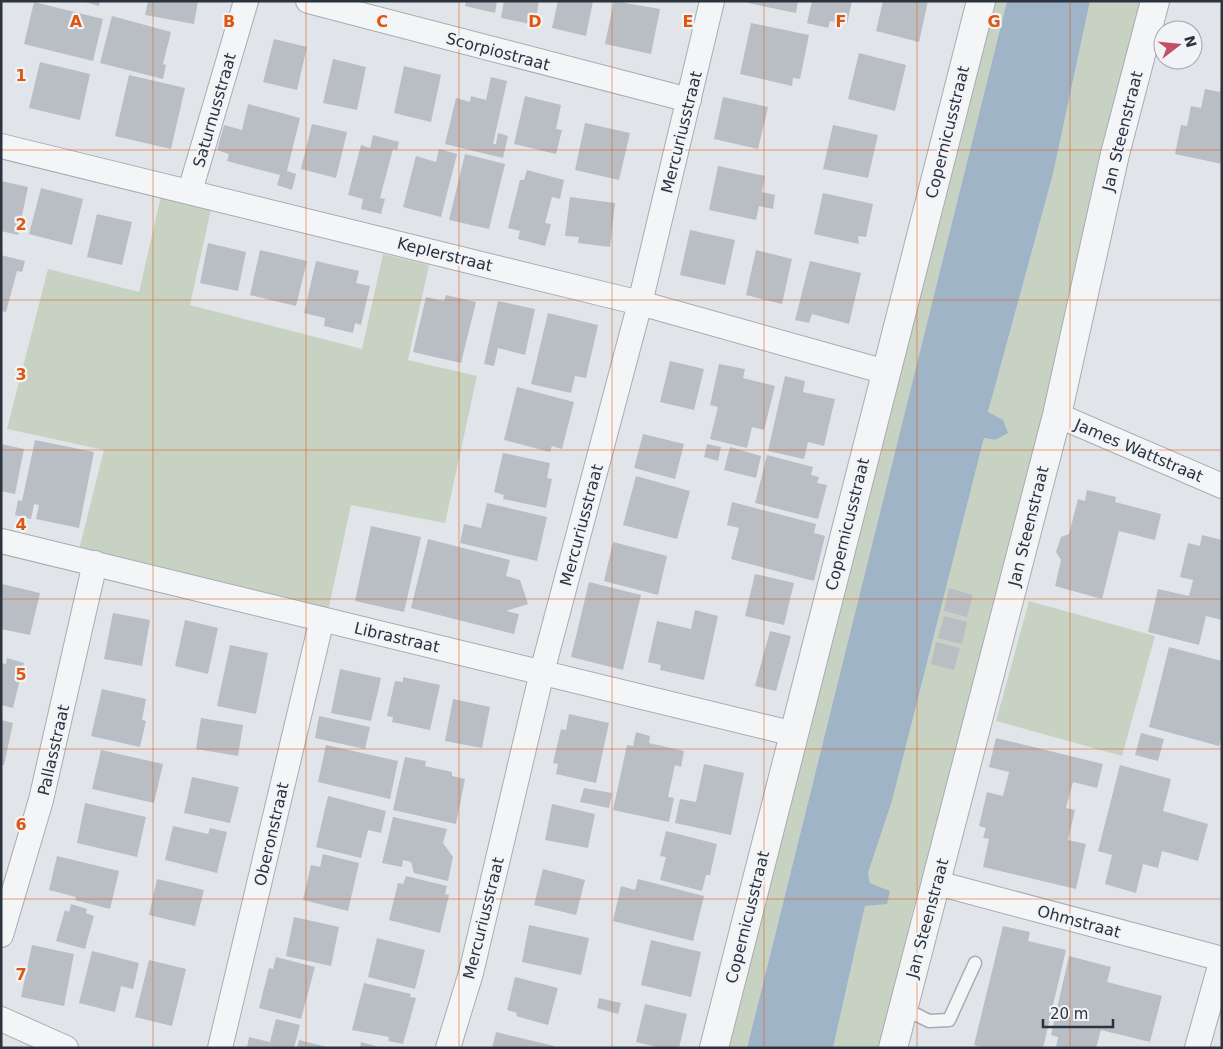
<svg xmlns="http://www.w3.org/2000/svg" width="1223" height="1049" font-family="'DejaVu Sans',sans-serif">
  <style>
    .green { fill: #c8d2c3 }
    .water { fill: #9fb4c6 }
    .building { fill: #b9bec5 }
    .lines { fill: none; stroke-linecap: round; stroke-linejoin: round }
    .service-casing { stroke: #a7acb3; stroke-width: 15 }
    .minor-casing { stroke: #a7acb3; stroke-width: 26 }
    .tertiary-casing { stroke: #a7acb3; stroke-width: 30 }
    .service { stroke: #f4f5f7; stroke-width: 12 }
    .minor { stroke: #f4f5f7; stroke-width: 24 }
    .tertiary { stroke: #f4f5f7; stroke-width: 28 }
    .grid { fill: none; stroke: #df570f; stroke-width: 1; stroke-opacity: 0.55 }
    .labels { text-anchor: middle; stroke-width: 4.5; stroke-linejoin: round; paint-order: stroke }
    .street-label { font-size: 16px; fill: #2b333f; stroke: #f1f3f6 }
    .grid-label { font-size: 16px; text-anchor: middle; font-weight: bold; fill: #df570f; stroke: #f1f3f6; stroke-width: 4.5; stroke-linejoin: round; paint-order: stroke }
  </style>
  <rect width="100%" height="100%" fill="#e1e5e9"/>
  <path class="green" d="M989 1H1007L747 1048H728L785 826Z
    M1090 1H1144L1030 470 970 704 913 909 882 1048H833L865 906 887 903 890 891 870 883 868 873 892 801 984 438 995 440 988 412 1053 174Z
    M161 196 211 209 190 305 362 349 383 254 429 265 408 360 477 376 445 523 351 505 328 611 79 550 104 450 7 429 48 269 139 292Z
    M1029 601 1155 636 1122 756 996 721Z"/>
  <path class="water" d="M1007 1H1090L1053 174 988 412 1003 420 1008 433 995 440 984 438 892 801 868 873 870 883 890 891 887 904 865 906 833 1048H747Z"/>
  <path class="building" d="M81 1H100L99 6Z
    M148 1H198L194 24 145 15Z
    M466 1H497L495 13 465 6Z
    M504 1H539L535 25 501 18Z
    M558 1H593L586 36 552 28Z
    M614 1 660 9 651 54 605 44Z
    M748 1H798L796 13 748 3Z
    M812 1H852L847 24 830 21 828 28 807 23Z
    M883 1H928L919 42 876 31Z
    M34 2 103 19 93 61 24 44Z
    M112 16 171 32 163 64 166 65 163 79 100 63Z
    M751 23 809 35 800 79 793 78 792 86 740 74Z
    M274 39 307 47 297 90 263 82Z
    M859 53 906 65 895 111 848 99Z
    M333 59 366 67 357 110 323 103Z
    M40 62 90 74 80 120 29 108Z
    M404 66 441 75 431 122 394 113Z
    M129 75 185 88 171 149 115 136Z
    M491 77 507 81 493 144H496L498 133 508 136 503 158 445 144 456 98 470 102 471 96 486 100Z
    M1221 85 1222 164 1175 154 1181 125 1187 126 1191 106 1201 108 1205 89 1220 92Z
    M525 96 561 105 556 129 562 130 556 154 514 144Z
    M723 97 768 107 758 149 714 139Z
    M248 104 300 118 287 171 296 174 292 190 277 185 280 175 227 161 229 154 217 150 224 125 242 130Z
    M585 123 630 133 619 180 575 170Z
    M312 124 347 132 336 178 301 169Z
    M833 125 878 135 868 178 823 169Z
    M373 135 399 142 397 150 393 149 380 198 385 199 381 214 361 209 363 199 348 195 361 145 370 148Z
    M439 149 457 154 441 217 403 207 416 156 436 162Z
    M465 154 505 164 489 229 449 220Z
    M718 166 765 176 762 192 775 195 773 209 759 206 756 220 709 210Z
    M527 170 564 180 560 199 552 197 545 223 551 224 545 246 518 239 520 231 508 228 520 180H524Z
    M1 181 28 187 18 235 1 231Z
    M41 188 83 199 72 245 29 234Z
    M823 193 873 204 866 237 858 236 859 244 814 234Z
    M570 197 615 203 610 247 578 243 579 237 565 236Z
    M97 214 132 222 122 265 87 257Z
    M690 230 735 240 725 285 680 275Z
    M208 243 246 252 238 291 200 283Z
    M260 250 307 261 296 306 250 295Z
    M756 250 792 259 782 304 746 295Z
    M1 255 25 261 22 272 17 271 6 312 1 311Z
    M316 261 359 271 356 283 370 286 361 325 355 323 353 333 324 326 325 318 304 313Z
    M810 261 861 273 849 324 812 314 809 323 795 320Z
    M446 295 476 302 461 363 413 352 426 297 444 301Z
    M498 301 535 309 525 355 498 348 494 366 484 364Z
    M548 313 598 325 586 378 575 376 571 393 531 384Z
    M670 361 704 369 694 410 660 402Z
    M719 364 745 369 743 378 775 386 764 430 752 427 747 448 710 439 718 407 710 405Z
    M785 376 805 381 803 392 835 399 824 446 808 442 804 459 768 451Z
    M517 387 574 402 562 449 552 446 550 452 504 440Z
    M643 434 684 444 675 479 634 468Z
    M35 440 94 452 79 528 36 519 39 505 34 504 31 519 15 515 18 500 22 501Z
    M1 444 24 449 15 494 1 491Z
    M707 444 721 447 718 461 704 457Z
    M730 447 761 456 756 478 724 470Z
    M503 453 550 463 547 478 552 479 546 508 503 499 504 495 494 492Z
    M767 455 813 467 811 475 819 477 817 483 827 485 818 519 755 503Z
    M636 476 690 491 677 539 623 525Z
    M1087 490 1116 497 1115 502 1161 514 1155 540 1119 531 1102 599 1055 586 1061 560 1056 552 1061 537 1069 534 1078 499 1085 501Z
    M732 502 816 524 814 533 825 536 814 581 731 559 739 528 727 525Z
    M487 503 547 517 537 561 460 543 464 524 481 528Z
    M371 526 421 537 404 612 355 601Z
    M1202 535 1222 540V620L1206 616 1199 645 1148 632 1158 589 1189 596 1193 580 1180 577 1188 543 1200 546Z
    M428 539 510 560 506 576 520 580 528 604 506 611 519 614 514 634 411 608Z
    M613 542 667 556 658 595 604 581Z
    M755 574 794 583 784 625 745 616Z
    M589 582 641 595 623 670 571 657Z
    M2 584 40 593 30 635 1 629Z
    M949 588 973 595 967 617 944 611Z
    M695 610 718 616 704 680 660 670 661 665 648 662 657 621 691 629Z
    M113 613 150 620 142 666 104 659Z
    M944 616 967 622 962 644 938 638Z
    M185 620 218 628 208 674 175 666Z
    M770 631 791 636 776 691 755 686Z
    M936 642 960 648 954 670 931 664Z
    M230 645 268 653 256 714 217 706Z
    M1169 647 1222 661V735L1219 746 1149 727Z
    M7 658 24 663 13 708 1 705V663L6 664Z
    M340 669 381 678 371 721 331 713Z
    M403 677 440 685 430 730 392 722 393 717 387 716 395 681 403 682Z
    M102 689 146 699 142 720 146 721 140 747 91 736Z
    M453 699 490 707 482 748 445 741Z
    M569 714 609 723 596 783 556 774 558 764 553 763 561 729 566 730Z
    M319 716 370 727 365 749 315 738Z
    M201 718 243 725 238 756 196 749Z
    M1 720 13 723 4 765H1Z
    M636 732 650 736 649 743 684 751 681 767 675 765 668 797 674 798 669 822 613 810 627 745 633 746Z
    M1141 733 1164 739 1158 761 1135 755Z
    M996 738 1103 764 1097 788 1073 782 1066 808 1075 810 1068 840 1086 844 1076 889 983 867 989 839 983 838 986 828 979 826 987 792 1003 796 1009 772 989 767Z
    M326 745 398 761 390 799 318 782Z
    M101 750 163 764 154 803 92 789Z
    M405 757 426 761 425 766 452 772V776L465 779 456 824 393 810Z
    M704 764 744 773 731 835 675 823 680 799 696 802Z
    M1120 765 1171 779 1163 811 1208 824 1198 861 1162 851 1158 868 1143 864 1136 893 1105 884 1112 855 1098 851Z
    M192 777 239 787 230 823 184 813Z
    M584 788 612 793 609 808 580 802Z
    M328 796 386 811 381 833 368 830 361 858 316 847Z
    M85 803 146 817 137 857 77 843Z
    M552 804 595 814 588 848 545 840Z
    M393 817 447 829 443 843 453 857 448 881 414 873 411 862 403 860 402 867 382 863Z
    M173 826 208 834 210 828 227 832 217 873 165 860Z
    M666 831 717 844 710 875H706L702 891 660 880 666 857 660 856Z
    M323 854 359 863 348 911 303 900 311 865 320 867Z
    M57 856 119 871 110 909 75 900 76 897 49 890Z
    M543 869 585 880 576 915 534 905Z
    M406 876 447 886 445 894 449 895 440 933 389 920 398 883 403 884Z
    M157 879 204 890 195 926 149 915Z
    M638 879 704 896 693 941 613 921 621 886 635 890Z
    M71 904 87 909 86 913 94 916 85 949 56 941 65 910 69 912Z
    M294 917 339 927 331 966 286 956Z
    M529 925 589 938 581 975 522 962Z
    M1003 926 1030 932 1028 941 1066 950 1043 1048H984L974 1045Z
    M377 938 425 950 415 989 368 977Z
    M651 940 701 952 691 997 641 985Z
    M32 945 74 954 64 1006 21 997Z
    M92 951 139 963 133 989 121 986 115 1012 79 1003Z
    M1069 956 1111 967 1107 982 1162 996 1150 1042 1101 1030 1096 1048H1056L1058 1037 1051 1035Z
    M276 957 315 967 301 1019 259 1008 269 968 273 969Z
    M149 960 186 969 172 1026 135 1017Z
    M515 977 558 988 548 1025 516 1016 517 1013 507 1010Z
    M364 983 411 994 410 997 416 998 403 1044 388 1041 389 1037 352 1030Z
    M599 998 621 1003 618 1014 597 1008Z
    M645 1004 687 1014 679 1048H661L636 1042Z
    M276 1019 300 1025 294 1048H247L249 1037 270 1042Z
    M496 1032 554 1046V1048H492Z
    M299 1040 327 1047V1048H297Z
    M361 1042 379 1047V1048H360Z"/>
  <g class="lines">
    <g class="service-casing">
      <path id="service" d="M903 1008 929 1021 949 1020 975 963"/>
    </g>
    <g class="minor-casing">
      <path id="minor" d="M308 1 689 100
        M1 146 640 303 886 372
        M190 191 246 1
        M1057 415 1222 486
        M1 541 794 734
        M937 883 1222 959
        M1 935 41 800 95 563
        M1 1019 66 1048
        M220 1048 322 619
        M448 1048 471 973 542 672 640 303 712 1
        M1197 1048 1222 959"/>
    </g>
    <g class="tertiary-casing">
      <path id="tertiary" d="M714 1048 981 1
        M893 1048 1057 415 1115 154 1155 1"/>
    </g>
    <use href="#service" class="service"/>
    <use href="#minor" class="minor"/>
    <use href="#tertiary" class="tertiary"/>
  </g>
  <path class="grid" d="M153 1V1048M306 1V1048M459 1V1048M612 1V1048M764 1V1048M917 1V1048M1070 1V1048M1 150H1222M1 300H1222M1 450H1222M1 599H1222M1 749H1222M1 899H1222"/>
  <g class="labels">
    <g class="street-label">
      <text transform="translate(498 51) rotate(15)" y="6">Scorpiostraat</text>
      <text transform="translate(214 110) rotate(-74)" y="6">Saturnusstraat</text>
      <text transform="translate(1122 131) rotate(-76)" y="6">Jan Steenstraat</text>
      <text transform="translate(681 132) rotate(-76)" y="6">Mercuriusstraat</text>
      <text transform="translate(947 132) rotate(-76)" y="6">Copernicusstraat</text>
      <text transform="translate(445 254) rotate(14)" y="6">Keplerstraat</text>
      <text transform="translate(1139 450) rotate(23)" y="6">James Wattstraat</text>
      <text transform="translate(847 524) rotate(-76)" y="6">Copernicusstraat</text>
      <text transform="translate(581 525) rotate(-75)" y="6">Mercuriusstraat</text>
      <text transform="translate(1028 526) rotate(-76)" y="6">Jan Steenstraat</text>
      <text transform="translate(397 637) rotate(13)" y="6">Librastraat</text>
      <text transform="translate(53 750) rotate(-77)" y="6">Pallasstraat</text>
      <text transform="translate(271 834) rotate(-77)" y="6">Oberonstraat</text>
      <text transform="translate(747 917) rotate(-76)" y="6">Copernicusstraat</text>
      <text transform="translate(483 918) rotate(-76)" y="6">Mercuriusstraat</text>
      <text transform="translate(927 918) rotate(-75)" y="6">Jan Steenstraat</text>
      <text transform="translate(1079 921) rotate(15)" y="6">Ohmstraat</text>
    </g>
  </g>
  <g class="grid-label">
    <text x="76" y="27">A</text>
    <text x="229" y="27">B</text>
    <text x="382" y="27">C</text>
    <text x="535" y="27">D</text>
    <text x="688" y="27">E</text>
    <text x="841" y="27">F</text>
    <text x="994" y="27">G</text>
    <text x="21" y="81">1</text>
    <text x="21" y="230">2</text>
    <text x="21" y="380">3</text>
    <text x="21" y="530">4</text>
    <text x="21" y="680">5</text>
    <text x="21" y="830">6</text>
    <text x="21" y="980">7</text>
  </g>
  <rect width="1223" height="1049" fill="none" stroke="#2b333f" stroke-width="5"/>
  <g transform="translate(1178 45) rotate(74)"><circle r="24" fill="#f1f3f6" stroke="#a2a6ad"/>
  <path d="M0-4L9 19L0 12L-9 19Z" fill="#c45068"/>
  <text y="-8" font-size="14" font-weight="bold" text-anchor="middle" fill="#2b333f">N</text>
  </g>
  <path d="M1043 1019v8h70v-8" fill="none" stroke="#2b333f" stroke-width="2.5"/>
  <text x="1050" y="1019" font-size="15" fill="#2b333f" stroke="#f1f3f6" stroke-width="4" paint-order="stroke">20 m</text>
</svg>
